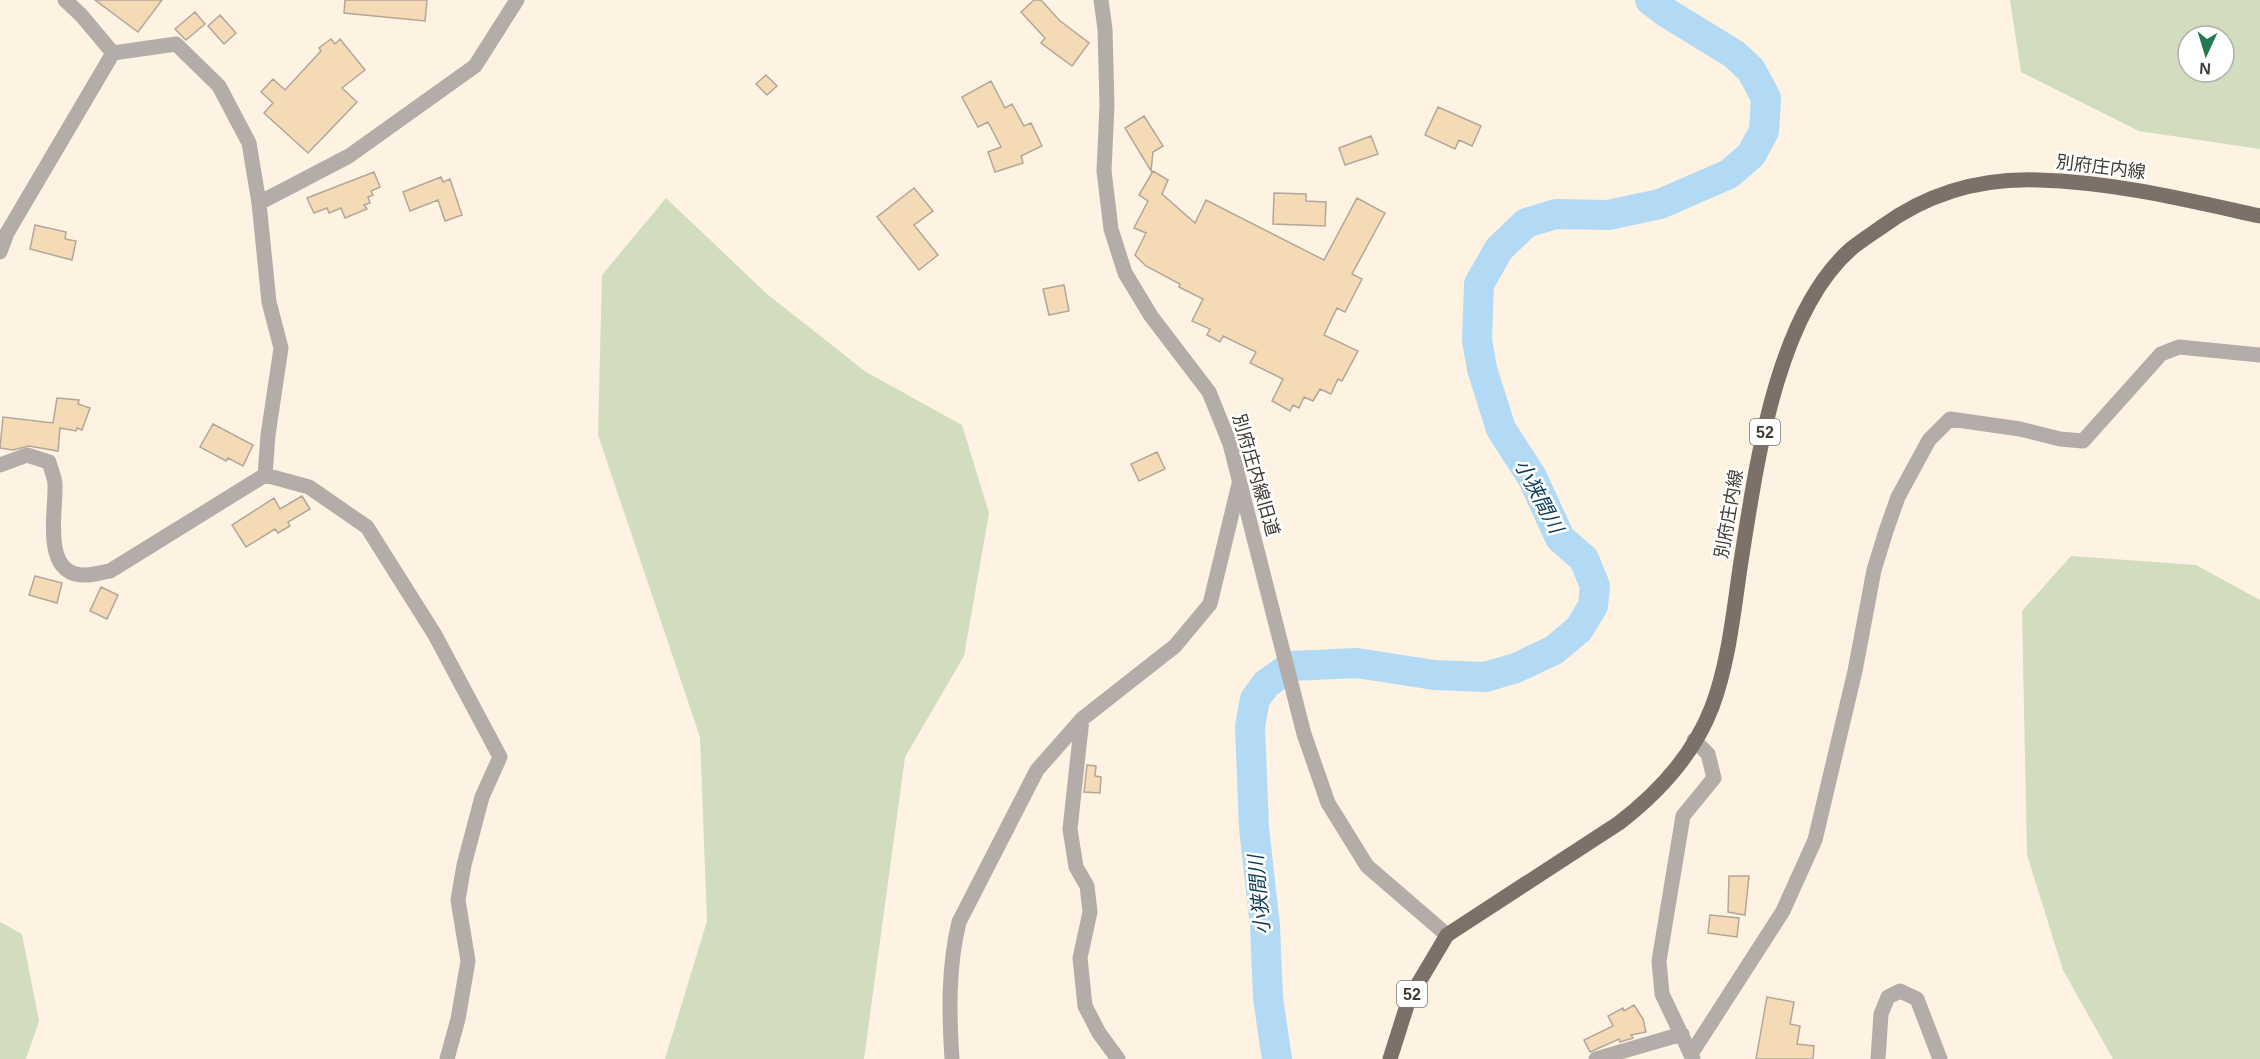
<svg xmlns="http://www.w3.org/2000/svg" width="2260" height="1059" font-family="Arial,'Noto Sans JP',sans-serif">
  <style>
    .green { fill: #d2dcbf; fill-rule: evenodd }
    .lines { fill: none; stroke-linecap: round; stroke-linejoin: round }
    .river { stroke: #b2daf5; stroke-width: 30 }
    .building { fill: #f5dab6; stroke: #b2a799; stroke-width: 1.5 }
    .minor { stroke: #b3aca8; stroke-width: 15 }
    .tertiary { stroke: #b3aca8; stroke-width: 15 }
    .primary { stroke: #7d7068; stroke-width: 15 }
    .labels { text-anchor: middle; stroke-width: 5; stroke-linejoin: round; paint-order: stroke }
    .shield { fill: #fff; stroke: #787571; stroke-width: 1.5 }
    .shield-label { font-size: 16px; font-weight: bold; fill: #3e3a34 }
    .street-label { font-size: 18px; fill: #3e3a34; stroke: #fff }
    .water-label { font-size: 20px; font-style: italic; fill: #093c57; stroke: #fff }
  </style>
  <rect width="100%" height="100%" fill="#fef2e3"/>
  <path class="green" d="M2010 0H2260V149L2139 131 2021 72ZM2188 36H2224V72H2188Z
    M666 198 767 294 866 372 962 425 989 513 964 656 905 757 864 1059H665L707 921 700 737 598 435 602 275Z
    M2071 556 2196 565 2260 600V1059H2113L2063 970 2027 855 2022 611Z
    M0 922 22 934 39 1021 26 1059H0Z"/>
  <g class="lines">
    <path class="river" d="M1277 1059 1268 998 1265 926 1254 828 1250 726 1255 699 1266 684 1291 666 1357 663 1434 675 1485 677 1516 668 1554 650 1579 629 1593 606 1595 586 1584 559 1560 538 1532 477 1501 429 1482 369 1477 340 1479 284 1499 249 1526 223 1556 214 1608 215 1660 204 1729 174 1751 155 1764 131 1766 98 1751 70 1734 54 1667 13 1650 0"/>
  </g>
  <path class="building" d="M95 0H162L138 32Z
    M345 0H427L425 21 344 13Z
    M1034 0H1041L1059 20 1089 43 1072 66 1041 43 1045 38 1021 12Z
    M195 12 205 24 186 40 175 29Z
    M220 15 236 33 224 44 208 26Z
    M331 39 335 44 340 39 365 70 342 88 357 102 308 153 264 113 273 103 261 92 273 79 285 90 321 51 319 48Z
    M766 75 777 86 767 95 756 84Z
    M991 81 1005 108 1012 104 1024 126 1031 123 1042 146 1021 156 1023 163 995 172 988 152 1001 147 988 122 978 127 962 97Z
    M1438 107 1481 126 1472 146 1459 140 1455 149 1425 135Z
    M1144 116 1163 146 1153 152 1151 171 1125 128Z
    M1371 136 1378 154 1345 165 1339 148Z
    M1153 171 1168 180 1162 194 1195 223 1206 200 1324 260 1357 198 1385 213 1352 274 1362 279 1345 312 1337 308 1324 335 1358 351 1342 381 1338 379 1331 394 1320 389 1313 401 1304 397 1299 408 1293 405 1290 411 1272 401 1283 379 1250 363 1256 352 1223 336 1220 342 1207 335 1210 329 1192 321 1203 299 1179 287 1180 284 1146 266 1135 255 1146 233 1134 228 1148 201 1139 195Z
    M374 172 380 187 371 191 373 195 368 197 370 203 364 205 367 209 345 218 341 208 329 213 327 208 314 213 307 198Z
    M441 177 443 182 450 179 462 215 445 221 438 200 410 211 403 192Z
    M914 188 933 211 914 225 938 255 919 270 877 217Z
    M1274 193 1306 194V201L1326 202 1325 226 1273 224Z
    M35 225 66 232 65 239 76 241 72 260 30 249Z
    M1064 285 1069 311 1049 315 1043 289Z
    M57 398 79 400 78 404 90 408 82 430 77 428 76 431 60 428 58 451 29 446 13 450 0 448 3 417 53 423Z
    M213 424 253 445 243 466 228 458 226 461 200 447Z
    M1157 452 1165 469 1139 481 1131 464Z
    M302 496 310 509 288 522 290 526 278 533 275 529 246 547 232 525 274 498 280 509Z
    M35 576 62 583 57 603 29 595Z
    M101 587 118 595 107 619 90 611Z
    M1087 765 1096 766 1095 776 1101 777 1100 793 1084 792Z
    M1729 876H1749L1745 915 1728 912Z
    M1710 915 1739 918 1737 937 1708 933Z
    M1767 997 1794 1002 1790 1024 1800 1026 1797 1044 1814 1046 1813 1059H1756Z
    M1634 1005 1643 1019 1646 1032 1631 1035 1633 1038 1620 1042 1619 1039 1590 1052 1584 1040 1613 1026 1608 1016 1623 1008 1624 1011Z"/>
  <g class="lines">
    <path class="minor" d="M65 0 81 15 113 53
      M113 53 176 44 219 86 249 143 259 203 269 302 281 348 268 435 265 475
      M259 203 349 156 475 66 517 0
      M0 252 7 233 113 53
      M0 465 27 455 49 462C51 470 55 478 55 485 56 513 41 576 86 575 94 575 102 572 110 571L265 475 309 487 367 527 435 635 500 757 482 797 464 865 458 900 468 961 458 1019 447 1059
      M1691 1054 1783 911 1815 840 1855 671 1874 570 1886 531 1898 497 1929 440 1950 419 2020 429 2060 439 2083 441 2161 354 2179 347 2260 355
      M952 1059C949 1013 948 967 959 922L1037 770 1082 719
      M1118 1059 1099 1033 1085 1006 1080 958 1090 912 1087 886 1076 867 1070 829 1082 719 1175 646 1210 604 1239 484
      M1596 1059 1682 1034
      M1693 1059 1662 994 1659 961 1683 816 1714 778 1708 754 1694 740
      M1878 1059 1881 1014 1888 997 1900 991 1917 999 1940 1059"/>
    <path class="tertiary" d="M1101 0 1105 29 1107 105 1104 171 1111 229 1125 273 1151 316 1209 392 1230 444 1304 734 1328 803 1367 866 1447 935"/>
    <path class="primary" d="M1390 1059 1409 999 1447 935 1619 823C1658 793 1694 754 1712 707 1730 659 1734 605 1742 555 1757 461 1777 313 1852 248 1862 240 1873 233 1883 226 1930 192 1981 178 2038 180 2114 182 2187 200 2260 216"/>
  </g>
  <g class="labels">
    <g class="shield">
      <rect x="1750" y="419" width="30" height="26" rx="4.5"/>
      <rect x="1397" y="981" width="30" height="26" rx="4.5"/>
    </g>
    <g class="shield-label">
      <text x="1765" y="438">52</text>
      <text x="1412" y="1000">52</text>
    </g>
    <g class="street-label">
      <text transform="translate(2101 167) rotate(7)" y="6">別府庄内線</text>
      <text transform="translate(1256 475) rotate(74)" y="6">別府庄内線旧道</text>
      <text transform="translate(1729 514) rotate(-80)" y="6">別府庄内線</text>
    </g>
    <g class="water-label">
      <text transform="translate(1539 496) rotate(62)" y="7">小狭間川</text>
      <text transform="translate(1259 895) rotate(-95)" y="7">小狭間川</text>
    </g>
  </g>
  <g transform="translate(2206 54) rotate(184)"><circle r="28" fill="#ffffff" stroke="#b2b0ae" stroke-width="1.5"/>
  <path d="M0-4.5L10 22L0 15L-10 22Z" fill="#227a4e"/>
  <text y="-9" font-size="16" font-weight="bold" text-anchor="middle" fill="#3e3a34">N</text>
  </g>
</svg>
